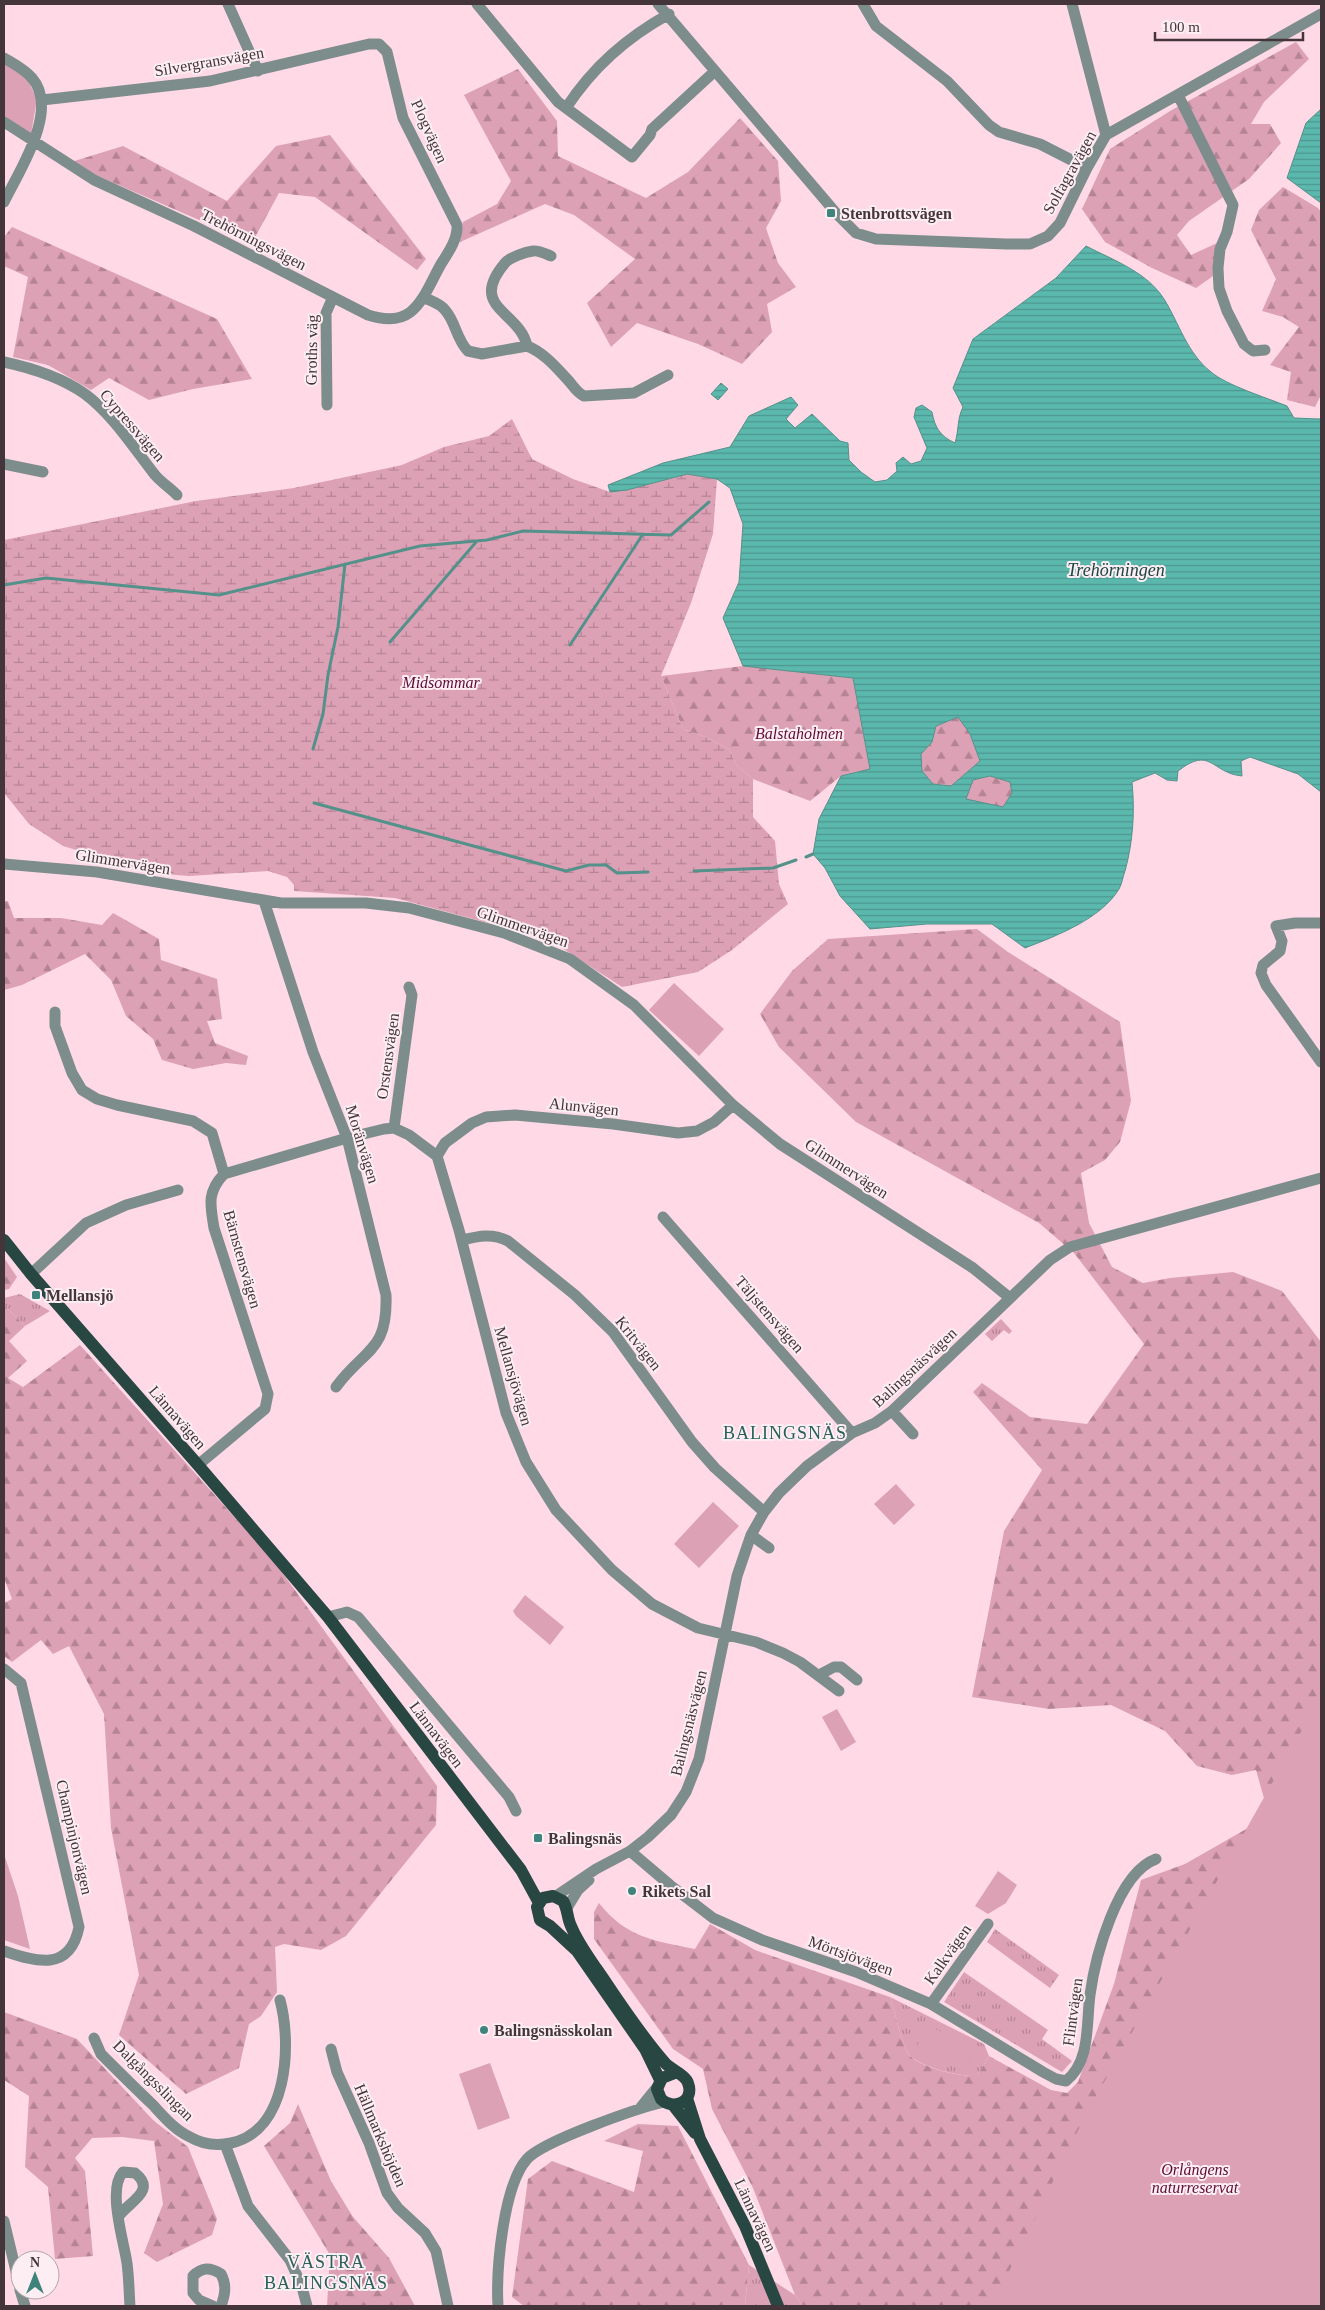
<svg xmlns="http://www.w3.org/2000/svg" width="1325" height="2310" font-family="Georgia,serif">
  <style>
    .grass { fill: url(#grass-tufts) }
    .forest { fill: url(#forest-firs) }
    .wetland { fill: url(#wetland-marsh) }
    .park { fill: #dda1b5 }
    .water { fill: url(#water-rules); stroke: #54918a; fill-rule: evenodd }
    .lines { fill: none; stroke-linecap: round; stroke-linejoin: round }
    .stream { stroke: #54918a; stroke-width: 3 }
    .minor { stroke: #7d8d8b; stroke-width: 11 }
    .major { stroke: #284743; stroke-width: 12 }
    .poi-dot { fill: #3e847c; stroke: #fdeef3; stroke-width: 2 }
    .labels { text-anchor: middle; stroke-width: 4; stroke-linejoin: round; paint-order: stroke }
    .street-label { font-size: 16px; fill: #43353a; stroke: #fdeef3 }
    .poi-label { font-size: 16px; font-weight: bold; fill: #43353a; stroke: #fdeef3; text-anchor: start }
    .park-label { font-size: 16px; font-style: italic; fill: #5f0c35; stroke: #fdeef3 }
    .water-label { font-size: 18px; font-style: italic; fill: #1c4742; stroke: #fdeef3 }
    .neighbourhood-label { font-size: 18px; letter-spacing: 1px; fill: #28605a; stroke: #fdeef3 }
  </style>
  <defs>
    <pattern id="grass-tufts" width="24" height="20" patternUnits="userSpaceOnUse" patternTransform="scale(1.25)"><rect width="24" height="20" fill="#dda1b5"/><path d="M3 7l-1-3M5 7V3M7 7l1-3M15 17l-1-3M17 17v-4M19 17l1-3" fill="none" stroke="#b58494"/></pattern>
    <pattern id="forest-firs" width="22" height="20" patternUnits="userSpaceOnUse" patternTransform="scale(1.25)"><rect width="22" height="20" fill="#dda1b5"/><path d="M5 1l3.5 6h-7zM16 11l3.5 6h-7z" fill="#b58494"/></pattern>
    <pattern id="wetland-marsh" width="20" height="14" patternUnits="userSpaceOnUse" patternTransform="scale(1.25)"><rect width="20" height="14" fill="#dda1b5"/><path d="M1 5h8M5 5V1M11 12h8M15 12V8" fill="none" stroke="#b58494"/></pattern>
    <pattern id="water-rules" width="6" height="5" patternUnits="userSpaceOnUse" patternTransform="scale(1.25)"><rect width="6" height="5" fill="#5bb8ad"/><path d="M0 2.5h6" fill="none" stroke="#4d968e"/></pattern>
  </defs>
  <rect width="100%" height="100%" fill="#ffdae6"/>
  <path class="grass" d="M20 1294 50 1311 25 1326 4 1305V1298Z
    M1001 1319 1012 1331 1009 1334 1004 1330 992 1341 985 1334Z
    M995 1929 1059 1975 1050 1988 987 1942Z
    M964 1972 1048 2030 1042 2039 1072 2061 1062 2072 944 2002Z
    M890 1997 984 2044 989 2056 977 2076C961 2077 914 2067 906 2050 899 2034 896 2014 890 1997Z
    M749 2265 795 2295 803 2306H745Z"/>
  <path class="forest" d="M1296 42 1309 59 1264 102 1251 124H1270L1281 143 1249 179 1189 221 1177 235 1191 255 1217 243 1216 274 1196 288 1152 268 1105 242 1082 209 1110 149 1170 111Z
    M518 69 557 121 558 156 646 198 688 172 740 118 778 161 781 201 766 228 778 263 796 287 767 304 772 332 742 364 698 344 637 323 611 347 587 303 635 259 574 215 545 204 460 242 463 222 497 204 511 181 464 95Z
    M330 135 426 259 417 270 315 197 279 193 252 243 68 163 123 146 227 201 276 146Z
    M1283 187 1318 208 1321 212V395L1315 407 1287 400 1291 372 1270 365 1299 327 1283 317 1262 311 1276 279 1251 230 1259 210Z
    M12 227 217 319 252 379 193 389 149 400 109 378 91 390 48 365 13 357 28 277 4 266V237Z
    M743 666 853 678 870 769 841 776 810 801 753 779 737 766 729 749 703 736 683 729 661 676Z
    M958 717 970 734 980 761 951 786 933 784 922 771 921 754 932 742 936 726Z
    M991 776 1010 782 1012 793 1003 807 965 800 973 780Z
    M4 901H8L14 918H61L102 925 113 913 159 939 161 960 217 979 222 1019 207 1021 215 1043 248 1056 246 1065 226 1063 193 1069 162 1060 153 1039 126 1016 111 980 85 954 22 985 4 990Z
    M977 929 1008 952 1120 1022 1131 1101 1120 1142 1105 1160 1081 1173 1089 1223 1112 1267 1143 1283 1170 1278 1233 1272 1282 1291 1321 1342V2306H803L795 2295 753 2188 712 2109 703 2069 673 2049 594 1939V1912L599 1903C627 1938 652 1940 695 1949L710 1924 755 1950 890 1997C896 2014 899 2034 906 2050 913 2067 960 2077 977 2076L989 2056 1051 2090 1067 2093 1078 2082 1114 1984 1141 1880 1185 1864 1269 1816 1256 1770 1232 1775 1197 1766 1165 1731 1111 1705 1049 1709 972 1697 1004 1531 1042 1470 973 1392 982 1383 1030 1417 1087 1424 1144 1344 1074 1253 1039 1223 856 1122 779 1047 760 1014 792 971 828 939Z
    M4 1258 17 1277 9 1289 4 1290Z
    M4 1305 25 1326 9 1341 27 1361 8 1378 23 1387 80 1345 273 1560 437 1786 436 1825 346 1936 321 1950 284 1944 275 1947 277 1992 261 2016 249 2024 239 2068 186 2094 119 2035 139 1975 111 1828 104 1714 69 1646 53 1654 41 1640 12 1662 4 1656V1603L12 1599 4 1578Z
    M4 2012 77 2039 154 2121 188 2147 217 2219 212 2235 157 2262 144 2253 163 2204 154 2141 122 2137 92 2138 75 2158 85 2171 93 2256 55 2259 48 2187 25 2167 29 2096 4 2080Z
    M298 2104 331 2181 353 2217 389 2258 415 2306H327L330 2255 264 2146 290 2123Z
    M638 2124 678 2126 749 2265 745 2306H524L512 2297 528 2179 552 2161 634 2192 643 2151 604 2141Z"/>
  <path class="wetland" d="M512 419 532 459 573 479 610 492 627 490 687 474 717 479 713 534 691 603 661 676 683 729 703 736 729 749 737 766 753 779V817L775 841 779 884 788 904 732 950 698 972 622 987 548 939 395 898 294 891V885L287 877 268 871 189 876 152 873 63 846 29 824 4 793V540L196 501 294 488 402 465 444 447 489 436Z"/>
  <path class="park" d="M4 63 25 75 37 99 31 134 4 118Z
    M674 983 724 1029 699 1056 649 1010Z
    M896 1484 915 1505 894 1525 874 1504Z
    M713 1502 739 1526 699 1568 674 1544Z
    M525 1595 564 1627 550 1645 516 1616 513 1611Z
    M1321 1696V2306H992L1085 2116Z
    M837 1709 856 1742 841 1751 822 1717Z
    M4 1854 18 1896 30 1949 4 1940Z
    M998 1871 1017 1885 1006 1903 988 1914 975 1906Z
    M924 2026 975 2042 966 2069 915 2053Z
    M490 2063 510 2118 478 2130 459 2074Z"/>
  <path class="water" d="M1321 109V203L1287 178 1306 123Z
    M1086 246C1113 260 1147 272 1164 299 1179 323 1187 353 1211 372 1226 385 1267 398 1287 406L1294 418 1320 419 1321 416V792L1298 774 1250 757 1241 761 1242 776C1211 773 1211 745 1178 771L1177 781 1167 780 1155 773 1132 782C1135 812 1133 842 1125 871 1123 876 1122 884 1119 889 1101 919 1056 936 1025 948L992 924H927L870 929 840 896 825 868 813 854 819 819 841 776 870 769 853 678 743 666 723 618 739 582 743 524 730 488 717 479 687 474 627 490 610 492 608 485 663 463 730 447 749 416 791 397 798 405 786 419 795 428 812 414 840 441 848 443 849 460 861 472 875 482 887 480 897 471 896 463 903 457 911 464 921 461 927 448 914 417 916 408 922 405 932 412C935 428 940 436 955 443 959 430 957 419 963 407L953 388 973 339 1056 278ZM958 717 970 734 980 761 951 786 933 784 922 771 921 754 932 742 936 726ZM990 776 1010 782 1012 793 1003 807 966 799 973 780Z
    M721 383 728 389 718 400 711 394Z"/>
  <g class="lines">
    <path class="stream" d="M4 585 46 578 219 595 420 546 487 540 523 531 671 535 709 502
      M390 642 477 541
      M570 645 643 534
      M313 749 323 714 328 675 338 627 345 564
      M314 803 566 871 589 865H606L617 873 648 872
      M806 857 813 854
      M694 871 773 868 796 860"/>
    <path class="minor" d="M228 4 258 71
      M477 4 558 102 632 157 650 135 652 129 715 71
      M658 4 836 213 856 233 876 239 1006 244H1030L1048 236 1060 223 1087 168 1106 135 1321 14
      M863 4 876 26 947 81 989 125 999 132 1040 144 1087 168
      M1072 4 1106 135
      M4 58C14 64 24 69 32 78 60 110 19 171 4 202
      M1178 95 1233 205 1227 232 1220 249 1218 268 1219 288 1227 311 1244 344 1253 351 1265 350
      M566 108C593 67 626 38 669 14
      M4 122 94 180 194 226 368 315C415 330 422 298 441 264 448 253 458 239 457 225L403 118 387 52 379 44H369L210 81 42 100
      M425 298C431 301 441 304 445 310 456 322 456 339 468 351L482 354 527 346C520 311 467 308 505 263 510 257 526 252 533 251 538 250 546 254 551 256
      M527 346C543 352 556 367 567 379 573 385 576 392 584 396L634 393 668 375
      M4 362C32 368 61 377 85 394 113 415 133 447 155 475 161 482 170 488 177 495
      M327 405 326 313 333 297
      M4 464 43 472
      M4 864 97 872 281 903H366L409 908 504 933 570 959 634 1005 733 1105 780 1144 973 1268 1010 1298
      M264 901 313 1052 347 1138 386 1295C388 1353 364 1348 336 1387
      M1321 923H1295L1276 926 1282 941 1280 951 1263 965 1261 973 1266 985 1321 1062
      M55 1012V1026L72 1073 82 1090 97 1099 117 1105 193 1121 212 1133 224 1174C207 1192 210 1204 214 1228L268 1394 265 1409 198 1465
      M394 1128 412 995 409 987
      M437 1156 445 1143 472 1123 486 1117 515 1115 613 1124 678 1133 697 1131 714 1122 733 1105
      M224 1174 347 1138 384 1129 394 1128 409 1135 437 1156 459 1230 506 1413 526 1462 556 1510 612 1570 652 1604 698 1628 756 1642 783 1653 800 1662 839 1691
      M663 1217 852 1433
      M462 1240C479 1236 492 1233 508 1241L575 1295 613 1332 692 1442 715 1468 764 1512
      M31 1274 86 1223 126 1205 178 1190
      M892 1411 913 1434
      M751 1535 769 1548
      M328 1617 347 1612 358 1617 509 1797 516 1811
      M4 1669 21 1683 79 1927C70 1972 36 1962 4 1951
      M819 1675 834 1667H841L857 1680
      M630 1851 670 1885 713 1918 762 1940 856 1972 931 2004 1043 2072 1056 2079 1066 2081C1091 2061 1086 2024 1090 1995 1095 1958 1117 1873 1156 1859
      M556 1896 596 1869 630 1851 648 1837 671 1815 686 1792 699 1759 737 1576 751 1535 764 1512 779 1493 807 1466 852 1433 875 1423 892 1411 1050 1260 1070 1247 1321 1178
      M567 1908 578 1890 589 1880
      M931 2004 988 1924
      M94 2038 101 2054C118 2071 135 2088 153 2105 164 2117 175 2130 190 2137 202 2144 217 2146 231 2143 288 2131 292 2045 280 2000
      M331 2049 337 2072 369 2143 387 2193 398 2208 425 2233 436 2251 448 2306
      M641 2107 658 2086
      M225 2144 248 2206 290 2260 302 2287 307 2306
      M119 2216C127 2203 158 2191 135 2173L123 2172C107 2189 124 2242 127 2263 129 2278 129 2292 130 2306
      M4 2221 20 2288
      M20 2290 25 2306
      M213 2306 199 2300 193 2293V2276C202 2267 210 2267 221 2274 227 2285 225 2295 221 2306
      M498 2306C496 2270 503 2186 527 2159 543 2141 638 2108 664 2102"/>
    <path class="major" d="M4 1240 31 1274 198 1465 328 1617 521 1870 539 1903
      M660 2080 645 2049 577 1951 550 1926 540 1920 537 1907 543 1898 553 1896 563 1901C568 1909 567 1918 571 1926 577 1941 587 1955 596 1968 619 2001 640 2035 666 2064 673 2070 686 2076 688 2083 695 2102 673 2111 661 2099L657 2089 662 2078 675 2073
      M687 2098 700 2139 745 2226 778 2306
      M673 2105 695 2133"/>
  </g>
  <g class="poi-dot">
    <rect x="826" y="208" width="10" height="10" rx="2.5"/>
    <rect x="31" y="1290" width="10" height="10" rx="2.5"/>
    <rect x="533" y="1833" width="10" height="10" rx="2.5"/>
    <circle cx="632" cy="1891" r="5"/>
    <circle cx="484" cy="2030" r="5"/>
  </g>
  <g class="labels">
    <g class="street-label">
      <text transform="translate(209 61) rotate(-10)" y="6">Silvergransvägen</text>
      <text transform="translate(430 131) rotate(66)" y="6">Plogvägen</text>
      <text transform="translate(1069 172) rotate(-61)" y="6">Solfagravägen</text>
      <text transform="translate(254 239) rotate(27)" y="6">Trehörningsvägen</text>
      <text transform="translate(311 350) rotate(-89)" y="6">Groths väg</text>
      <text transform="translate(133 425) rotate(49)" y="6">Cypressvägen</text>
      <text transform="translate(123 861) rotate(9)" y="6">Glimmervägen</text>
      <text transform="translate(523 926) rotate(19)" y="6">Glimmervägen</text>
      <text transform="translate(387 1056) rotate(-82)" y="6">Orstensvägen</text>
      <text transform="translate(584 1106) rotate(6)" y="6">Alunvägen</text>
      <text transform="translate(363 1144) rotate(73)" y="6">Moränvägen</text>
      <text transform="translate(847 1168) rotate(33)" y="6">Glimmervägen</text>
      <text transform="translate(243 1259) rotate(74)" y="6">Bärnstensvägen</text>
      <text transform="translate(770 1314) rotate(49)" y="6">Täljstensvägen</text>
      <text transform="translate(639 1343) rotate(52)" y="6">Kritvägen</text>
      <text transform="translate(914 1367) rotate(-43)" y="6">Balingsnäsvägen</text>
      <text transform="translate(514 1376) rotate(74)" y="6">Mellansjövägen</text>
      <text transform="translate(178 1417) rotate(49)" y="6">Lännavägen</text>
      <text transform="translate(688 1723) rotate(-76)" y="6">Balingsnäsvägen</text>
      <text transform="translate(437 1734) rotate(53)" y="6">Lännavägen</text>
      <text transform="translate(75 1837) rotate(77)" y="6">Champinjonvägen</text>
      <text transform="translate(947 1954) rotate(-55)" y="6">Kalkvägen</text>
      <text transform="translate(851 1955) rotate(20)" y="6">Mörtsjövägen</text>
      <text transform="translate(1072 2012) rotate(-82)" y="6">Flintvägen</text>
      <text transform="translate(154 2080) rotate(45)" y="6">Dalgångsslingan</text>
      <text transform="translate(381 2135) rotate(67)" y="6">Hällmarkshöjden</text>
      <text transform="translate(756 2215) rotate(65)" y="6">Lännavägen</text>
    </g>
    <g class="poi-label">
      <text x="841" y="219">Stenbrottsvägen</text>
      <text x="46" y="1301">Mellansjö</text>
      <text x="548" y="1844">Balingsnäs</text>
      <text x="642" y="1897">Rikets Sal</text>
      <text x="494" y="2036">Balingsnässkolan</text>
    </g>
    <g class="park-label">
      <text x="441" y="688">Midsommar</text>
      <text x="799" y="739">Balstaholmen</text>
      <text x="1195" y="2175">Orlångens<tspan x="1195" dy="18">naturreservat</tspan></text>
    </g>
    <g class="water-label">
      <text x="1116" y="576">Trehörningen</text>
    </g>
    <g class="neighbourhood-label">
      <text x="785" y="1439">BALINGSNÄS</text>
      <text x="326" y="2268">VÄSTRA<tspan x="326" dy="21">BALINGSNÄS</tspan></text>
    </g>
  </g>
  <rect width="1325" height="2310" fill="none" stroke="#43353a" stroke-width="10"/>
  <g transform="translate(35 2275)"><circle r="24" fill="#fdeef3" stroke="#b3a4a9"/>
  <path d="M0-4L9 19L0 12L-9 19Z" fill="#3e847c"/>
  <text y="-8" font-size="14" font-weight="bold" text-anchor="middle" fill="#43353a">N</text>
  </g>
  <path d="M1155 32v8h148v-8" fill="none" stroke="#43353a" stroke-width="2.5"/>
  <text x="1162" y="32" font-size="15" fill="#43353a" stroke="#fdeef3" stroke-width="4" paint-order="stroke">100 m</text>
</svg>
